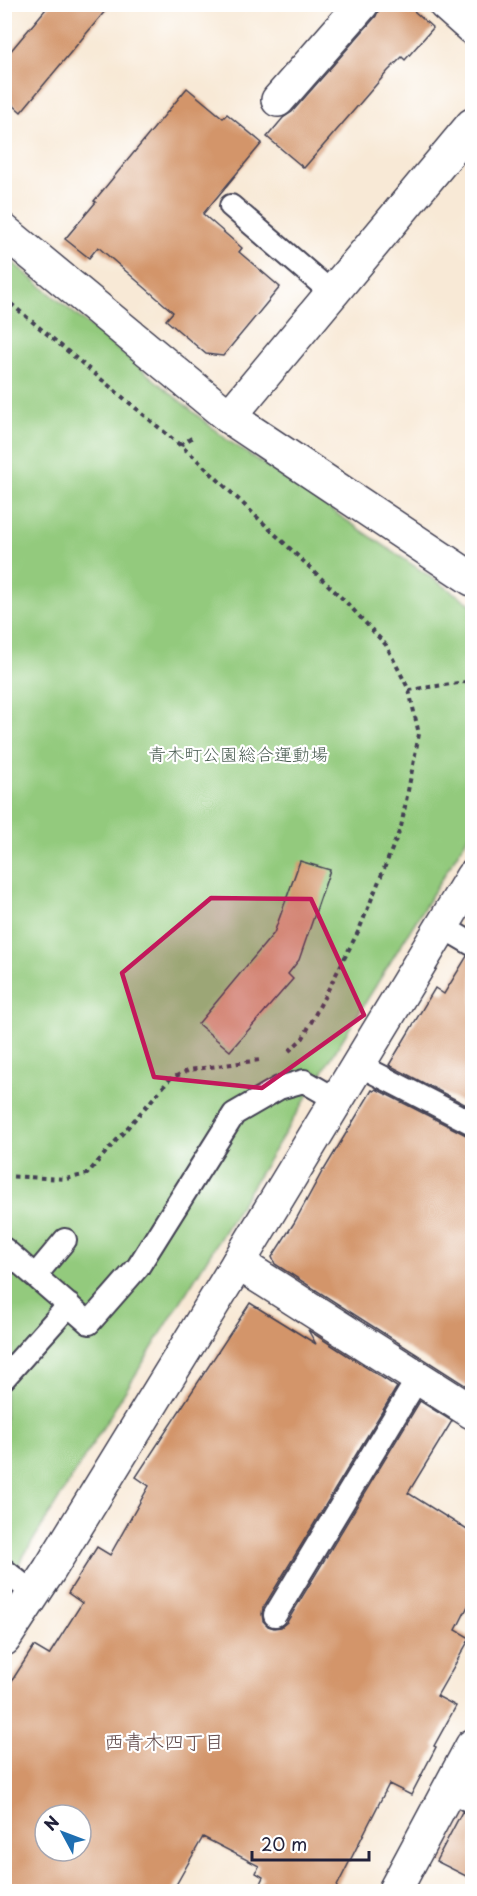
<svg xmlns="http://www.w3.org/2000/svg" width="477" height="1896" font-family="'Playpen Sans','Klee One',sans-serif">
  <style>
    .green { fill: #93ca7d; stroke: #5a765c; stroke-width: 1.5 }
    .building { fill: #d3956a; fill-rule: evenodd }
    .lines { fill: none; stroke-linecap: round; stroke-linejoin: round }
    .service-casing { stroke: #424052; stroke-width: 26 }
    .minor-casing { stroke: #424052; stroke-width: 36 }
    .tertiary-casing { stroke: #424052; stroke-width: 36 }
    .path { stroke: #424052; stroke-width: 4; stroke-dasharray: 4.5 4.5; stroke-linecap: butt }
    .service { stroke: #fff; stroke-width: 22 }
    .minor { stroke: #fff; stroke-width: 33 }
    .tertiary { stroke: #fff; stroke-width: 33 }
    .marked { fill: #c2185b; fill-opacity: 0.2; stroke: #c2185b; stroke-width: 4.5; stroke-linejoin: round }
    .labels { text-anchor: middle; stroke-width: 4.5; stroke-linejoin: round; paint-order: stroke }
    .park-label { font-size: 18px; fill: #4a5d52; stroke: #fff }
    .neighbourhood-label { font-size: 20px; fill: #604a4b; stroke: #fff }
  </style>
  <rect width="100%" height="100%" fill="#fff"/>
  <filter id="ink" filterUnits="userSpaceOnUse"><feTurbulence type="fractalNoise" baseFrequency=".0167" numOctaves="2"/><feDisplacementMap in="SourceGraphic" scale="12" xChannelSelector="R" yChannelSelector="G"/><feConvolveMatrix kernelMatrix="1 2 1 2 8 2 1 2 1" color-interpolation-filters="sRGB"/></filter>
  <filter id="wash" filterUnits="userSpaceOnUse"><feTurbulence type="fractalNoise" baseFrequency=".008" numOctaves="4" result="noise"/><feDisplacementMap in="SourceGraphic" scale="24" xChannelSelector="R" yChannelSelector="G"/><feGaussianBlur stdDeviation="1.35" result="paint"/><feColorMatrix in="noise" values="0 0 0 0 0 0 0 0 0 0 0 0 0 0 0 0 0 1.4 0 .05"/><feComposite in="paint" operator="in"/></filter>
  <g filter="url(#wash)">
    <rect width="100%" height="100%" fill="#f8e9d6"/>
    <path class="green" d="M5 256 226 439 472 605V830L5 1586Z"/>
    <g id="blocks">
      <path class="building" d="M50 4H111L21 112 4 97V59Z
        M381 4H406L433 28 405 60 402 57 388 71 304 168 267 137 283 118 292 112 376 16Z
        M187 88 223 118 227 114 262 143 203 214 242 248 239 252 280 287 223 356 206 354 166 320 173 312 98 247 89 258 65 239 96 202 94 201Z
        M300 861 330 870 299 960 288 974 293 979 230 1051 198 1024 274 933Z
        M467 956 472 957V1108L389 1065 435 988 444 994Z
        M376 1089 466 1135 472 1136 471 1389 275 1264 272 1257 294 1223 323 1170H324L372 1090 374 1091Z
        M250 1303 316 1344 308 1330 397 1387 263 1608 262 1614 263 1621 268 1626 274 1628 281 1627 287 1622 420 1401 452 1421 408 1493 472 1533V1598L456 1630 470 1638 437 1696 456 1706 434 1746 436 1747 411 1795 389 1784 334 1892H256L263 1877 256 1873 259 1866 203 1837 172 1892H4V1693L34 1646 49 1655 82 1603 68 1593 97 1547 110 1555 149 1486 136 1477ZM45 1815H81V1851H45Z
        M462 1812 472 1815V1879L436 1861Z"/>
    </g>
  </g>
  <g filter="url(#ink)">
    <use href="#blocks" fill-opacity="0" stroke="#424052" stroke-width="1.5"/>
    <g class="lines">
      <g class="service-casing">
        <path id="service" d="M231 206 332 293
          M443 927 472 944
          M359 1065 472 1123
          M4 1249 89 1323 138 1267 234 1114 279 1088 304 1081 337 1100
          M35 1276 65 1240
          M4 1378 69 1305
          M4 1570 34 1594
          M275 1615 418 1378
          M449 1790 472 1802"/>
      </g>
      <g class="minor-casing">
        <path id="minor" d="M445 4 472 28
          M278 100 362 4
          M238 1263 472 1412
          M394 1892 472 1746"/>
      </g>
      <g class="tertiary-casing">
        <path id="tertiary" d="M4 231 229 417 472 579
          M229 417 472 125
          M4 1639 50 1569 238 1263 472 877"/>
      </g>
      <path class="path" d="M4 298 193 456 346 602 386 645 409 690 472 681
        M180 445 195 436
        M289 1051 303 1038 359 930 401 827 419 734 409 690
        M4 1176 66 1179 87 1174 170 1079 189 1070 260 1060"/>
      <use href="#service" class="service"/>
      <use href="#minor" class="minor"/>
      <use href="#tertiary" class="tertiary"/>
    </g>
  </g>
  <path class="marked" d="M211 898 311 899 364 1015 262 1088 154 1077 122 973Z"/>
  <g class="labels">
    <g class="park-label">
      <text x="238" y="761">青木町公園総合運動場</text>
    </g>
    <g class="neighbourhood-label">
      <text x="164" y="1749">西青木四丁目</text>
    </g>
  </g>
  <rect width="477" height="1896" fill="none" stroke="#fff" stroke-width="24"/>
  <g transform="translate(63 1833) rotate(311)"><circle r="28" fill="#ffffff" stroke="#a7a7b1" stroke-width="1.5"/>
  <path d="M0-4.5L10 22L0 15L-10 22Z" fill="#1f6fb2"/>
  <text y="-9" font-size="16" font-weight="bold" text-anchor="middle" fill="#22223b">N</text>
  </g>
  <path d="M252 1851v9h117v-9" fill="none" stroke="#22223b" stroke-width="3"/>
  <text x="261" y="1851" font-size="18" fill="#22223b" stroke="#ffffff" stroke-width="4.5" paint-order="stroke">20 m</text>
</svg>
